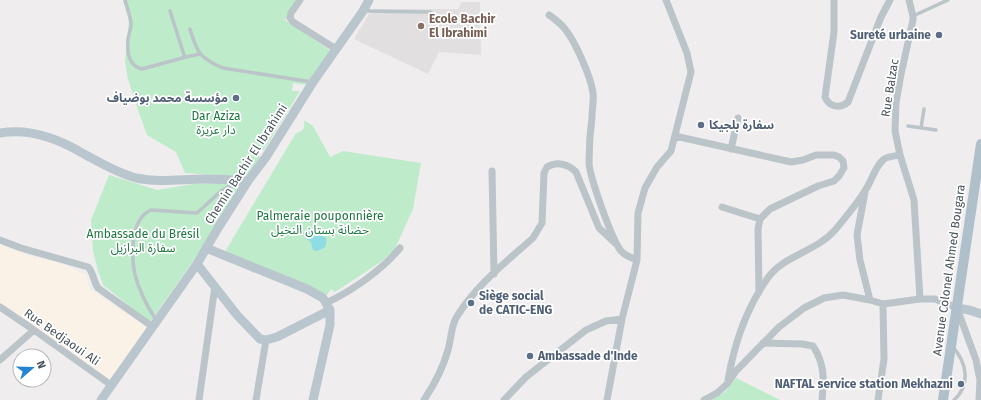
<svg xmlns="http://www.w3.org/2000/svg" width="981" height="400" font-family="'Fira Sans','Noto Sans Arabic',sans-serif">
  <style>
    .commercial { fill: #faf2e7 }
    .education { fill: #e1dfdf }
    .green { fill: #beebca }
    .water { fill: #8edde5 }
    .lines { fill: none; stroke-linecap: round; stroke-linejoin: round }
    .lane { stroke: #bac4c9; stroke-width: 3.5 }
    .street { stroke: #bac4c9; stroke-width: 7 }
    .secondary { stroke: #bac6ce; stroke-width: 9 }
    .primary { stroke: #afc0cb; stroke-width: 10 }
    .education-dot { fill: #8d6e63; stroke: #fff; stroke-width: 1.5 }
    .service-dot { fill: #5c6f8a; stroke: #fff; stroke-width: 1.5 }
    .labels { text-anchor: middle; stroke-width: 3.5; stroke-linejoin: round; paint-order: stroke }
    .education-label { font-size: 12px; font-weight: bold; fill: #785e54; stroke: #fff; text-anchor: start }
    .service-label { font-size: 12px; font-weight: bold; fill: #4e5e75; stroke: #fff; text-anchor: end }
    .street-label { font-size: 12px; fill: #475359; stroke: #fff }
    .park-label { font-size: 12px; fill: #1d763f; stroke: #fff }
  </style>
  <rect width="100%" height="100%" fill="#f0edee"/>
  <path class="commercial" d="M0 244 36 259 37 257 44 260V258L73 268V269L86 274 89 286 92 290 147 328 107 383 0 307Z"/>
  <path class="education" d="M461 2H480L481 55 439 52 428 74 354 39 369 14 372 13 373 9H459Z"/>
  <path class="green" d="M123 0H298L285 20 331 51 307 85 293 83 292 91H300L264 150 259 149 257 154 260 157 248 177 185 173 176 152 147 135 138 110 128 79 125 62 129 21Z
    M304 120 313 126 330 157 343 151 421 163 413 209 394 251 379 263 335 292 331 289 326 296 223 255 296 133C304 131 305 128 304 120Z
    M109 175 157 190 193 184 235 182 238 190 198 254 150 322 103 285 98 271 93 251 91 220Z
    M736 378 780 400H712L726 391Z"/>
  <path class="water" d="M310 228H312L326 238C328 247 323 249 316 251L313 250 311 242 305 238V235Z"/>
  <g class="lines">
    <path class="lane" d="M125 0C127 8 131 16 131 25 131 30 128 35 128 40 127 52 129 66 142 69L186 57
      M170 11 184 55 186 57 200 54
      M364 11 431 12
      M913 16 948 0
      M190 29C197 52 199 58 223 68L312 82
      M908 126 936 130
      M921 128 924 109
      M156 320C147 306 139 290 135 275 131 256 130 219 151 210L197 213 221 191 228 187 242 184
      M952 346C967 362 971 385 954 400"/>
    <path class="street" d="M300 0 291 13 290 18 293 22 336 49
      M834 0V32L825 97C829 107 840 109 848 102L881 17 890 0
      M909 0 913 16V20L901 74 896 103 895 131 900 155 914 200 920 299
      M549 15C555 19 560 23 565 29 575 41 591 77 593 93 594 100 592 109 592 117 590 132 589 148 589 163 590 178 612 240 621 251 626 256 631 258 637 260
      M675 136 791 162 803 160 816 155H834L839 157 843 161 844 168 839 176 834 181 818 186 770 209 760 219 758 229 759 292
      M731 149 738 118
      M492 171 494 274
      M865 192 857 235 860 260 870 300
      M722 207 760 219
      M0 240 21 248 88 267C94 273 93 281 98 288L153 327
      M326 303C352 291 382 270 400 248
      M0 307 34 330 111 385
      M763 343 802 344 813 346C825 364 824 380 822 400
      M0 360 34 330
      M728 380C734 345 746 309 767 279 783 255 816 252 835 230 846 217 857 204 866 189 872 180 875 167 883 160 887 156 895 156 900 155
      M199 400 215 286
      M256 400 266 340
      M424 400C434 385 443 368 448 350 451 340 451 327 456 318 475 286 506 262 533 238L542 223 544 173 547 167C557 161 568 164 576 172L599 228 615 243
      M504 400 526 377 586 330 606 321 622 319
      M607 400 622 319 637 260 638 213 645 188 657 167 671 151 691 72 687 53 666 0
      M704 400 717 393 727 384 736 371 779 327 804 308 824 298 843 295 870 300 883 304 920 299H935L957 308 976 360 980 380 979 400
      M878 400 884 359 883 304"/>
    <path class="secondary" d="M0 133C29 128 59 139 84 154 101 163 117 173 136 178 159 183 182 179 206 179 220 179 234 180 248 181
      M206 248 307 289 323 298 330 310V325L313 400
      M197 264 237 315 256 335 260 339 266 340 277 337 330 310
      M957 308 969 310 981 314
      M101 400 197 264 218 228 248 181 266 157 313 82 363 11 369 0"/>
    <path class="primary" d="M943 400 981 144"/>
  </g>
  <circle class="education-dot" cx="421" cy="26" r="4"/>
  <g class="service-dot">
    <circle cx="939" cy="35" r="4"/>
    <circle cx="236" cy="98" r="4"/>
    <circle cx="701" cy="125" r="4"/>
    <circle cx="471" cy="303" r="4"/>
    <circle cx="530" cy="356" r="4"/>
    <circle cx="961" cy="384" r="4"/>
  </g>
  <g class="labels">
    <g class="education-label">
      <text x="429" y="23">Ecole Bachir<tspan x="429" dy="14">El Ibrahimi</tspan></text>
    </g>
    <g class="service-label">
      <text x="931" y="39">Sureté urbaine</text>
      <text x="228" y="102">مؤسسة محمد بوضياف</text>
      <text x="709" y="129" text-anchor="start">سفارة بلجيكا</text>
      <text x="479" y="300" text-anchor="start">Siège social<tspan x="479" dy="14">de CATIC-ENG</tspan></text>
      <text x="538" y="360" text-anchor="start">Ambassade d'Inde</text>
      <text x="953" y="388">NAFTAL service station Mekhazni</text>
    </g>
    <g class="street-label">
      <text transform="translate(890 88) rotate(-81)" y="4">Rue Balzac</text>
      <text transform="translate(246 164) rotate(-57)" y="4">Chemin Bachir El Ibrahimi</text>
      <text transform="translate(949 270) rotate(-82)" y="4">Avenue Colonel Ahmed Bougara</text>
      <text transform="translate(62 337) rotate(35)" y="4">Rue Bedjaoui Ali</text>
    </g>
    <g class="park-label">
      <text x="216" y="120">Dar Aziza<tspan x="216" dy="14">دار عزيزة</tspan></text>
      <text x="320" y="220">Palmeraie pouponnière<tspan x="320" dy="14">حضانة بستان النخيل</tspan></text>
      <text x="143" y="238">Ambassade du Brésil<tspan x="143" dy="14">سفارة البرازيل</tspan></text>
    </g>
  </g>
  <g transform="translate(32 368) rotate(70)"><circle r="19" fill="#ffffff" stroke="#b5babd"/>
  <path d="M0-3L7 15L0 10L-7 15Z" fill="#2585d2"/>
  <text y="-6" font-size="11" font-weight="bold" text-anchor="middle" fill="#475359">N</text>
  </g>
</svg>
